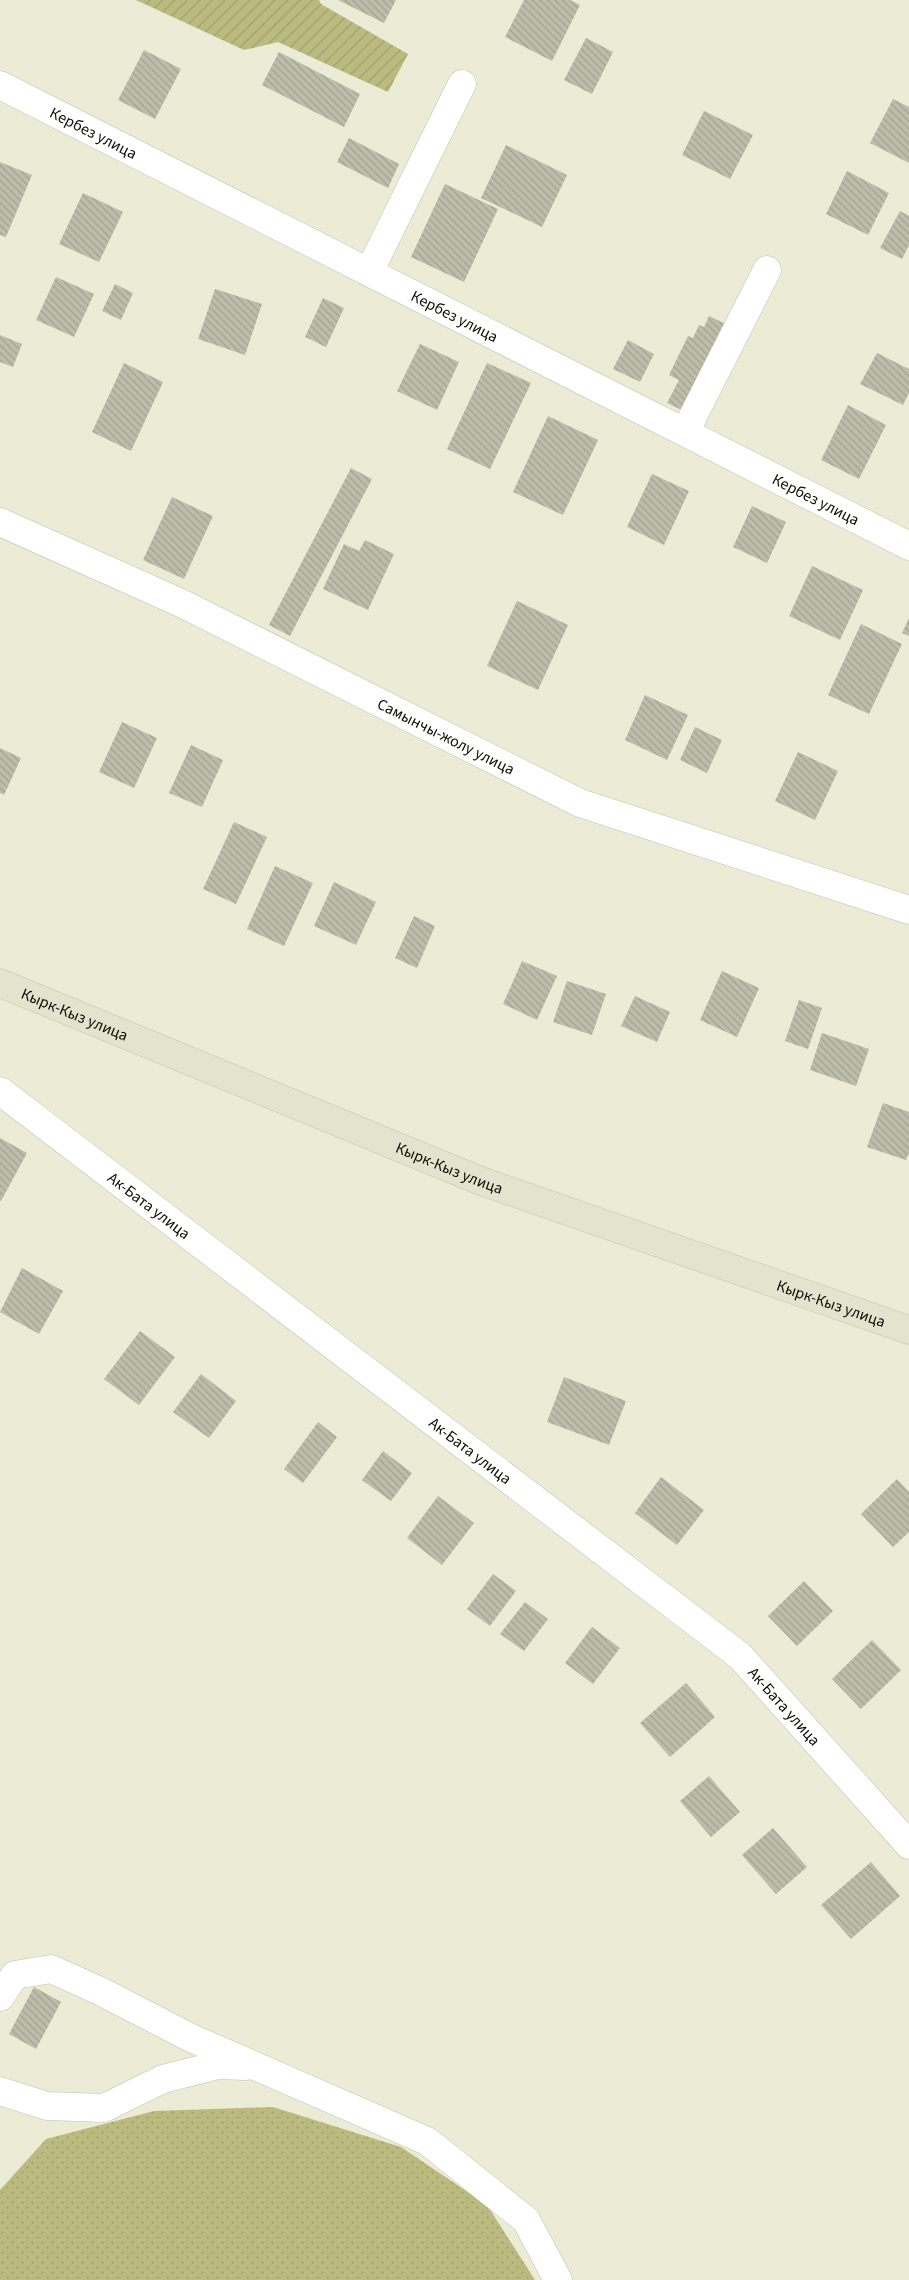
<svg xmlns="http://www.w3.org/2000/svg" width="909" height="2280" font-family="'Source Sans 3',sans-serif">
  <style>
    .grass { fill: url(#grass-dots) }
    .garden { fill: url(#garden-furrows) }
    .building { fill: url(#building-back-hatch) }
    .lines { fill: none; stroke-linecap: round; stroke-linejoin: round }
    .street-casing { stroke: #c1c1ac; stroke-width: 29 }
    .secondary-casing { stroke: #c1c1ac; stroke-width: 29 }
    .street { stroke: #fff; stroke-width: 28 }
    .secondary { stroke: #e4e4ce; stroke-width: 28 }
    .labels { text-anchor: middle; stroke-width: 4; stroke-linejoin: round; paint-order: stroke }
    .street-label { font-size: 16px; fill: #0d0d06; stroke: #f9fae3 }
  </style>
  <defs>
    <pattern id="grass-dots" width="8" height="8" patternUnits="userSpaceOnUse" patternTransform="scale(1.25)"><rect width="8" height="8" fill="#bbbb80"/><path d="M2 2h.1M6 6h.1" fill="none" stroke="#a0a06d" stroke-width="1.8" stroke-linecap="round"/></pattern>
    <pattern id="garden-furrows" width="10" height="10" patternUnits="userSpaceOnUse" patternTransform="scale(1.25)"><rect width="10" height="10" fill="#bbbb80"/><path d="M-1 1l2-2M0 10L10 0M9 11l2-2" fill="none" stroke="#a0a06d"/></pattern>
    <pattern id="building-back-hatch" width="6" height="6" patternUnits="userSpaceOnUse" patternTransform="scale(1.25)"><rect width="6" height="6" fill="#bdbea9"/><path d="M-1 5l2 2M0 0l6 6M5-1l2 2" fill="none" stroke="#a1a290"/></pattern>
  </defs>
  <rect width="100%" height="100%" fill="#ececd6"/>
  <path class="grass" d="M273 2107 401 2147 487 2205 535 2280H0V2190L46 2139 154 2111Z"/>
  <path class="garden" d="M136 0H319L321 4 408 54 388 92 278 42 244 50Z"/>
  <path class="building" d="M338 0H396L384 23Z
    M524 0H570L580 5 552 61 505 37Z
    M586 38 613 52 592 94 564 80Z
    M144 50 181 69 155 119 118 100Z
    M279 52 360 94 344 127 262 85Z
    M893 99 909 107V163L870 143Z
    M704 111 753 135 730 179 682 155Z
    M349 138 399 164 388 188 337 162Z
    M506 145 567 175 542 227 481 198Z
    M0 162 32 175 6 237 0 235Z
    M847 171 889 193 868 235 826 214Z
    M445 184 498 209 464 282 411 257Z
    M83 193 123 212 99 262 59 244Z
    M900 211 909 216V245L902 259 880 248Z
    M56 277 94 294 74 337 36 320Z
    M115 284 133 293 121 320 102 311Z
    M215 289 262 304 245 355 198 339Z
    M323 298 344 308 326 347 305 337Z
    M709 316 730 326 688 413 667 403 679 380 669 375 688 336 693 338 699 325 704 327Z
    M0 335 22 344 13 367 0 362Z
    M628 340 654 354 640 382 613 369Z
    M420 344 459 362 437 410 397 391Z
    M877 353 909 369V393L903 405 860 384Z
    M124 363 163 382 131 451 92 432Z
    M487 363 531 383 490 469 447 449Z
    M848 405 886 425 859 479 821 460Z
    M548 416 598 440 563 515 513 492Z
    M351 468 372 479 290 636 269 625Z
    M652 474 689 491 664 545 627 527Z
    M172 497 213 516 184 579 143 560Z
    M752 506 786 522 767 563 733 547Z
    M365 540 394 554 368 610 323 589 344 544 359 551Z
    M812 566 863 590 840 640 789 616Z
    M517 601 568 625 538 690 487 666Z
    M909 618V636L902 633Z
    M861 624 902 644 869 714 828 695Z
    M645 695 688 715 667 760 625 740Z
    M122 722 157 738 134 788 99 772Z
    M695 727 722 740 707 773 680 760Z
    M191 745 223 760 202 807 169 793Z
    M0 748 21 758 4 795 0 793Z
    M798 752 838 771 815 820 775 801Z
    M234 822 267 837 236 904 203 889Z
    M275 866 313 883 284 946 247 929Z
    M334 882 376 902 356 945 314 926Z
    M414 916 435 926 417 968 395 958Z
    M522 961 557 976 537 1020 503 1004Z
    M722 971 759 988 737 1037 700 1020Z
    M567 981 606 994 592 1035 553 1022Z
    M635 996 670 1012 657 1042 621 1026Z
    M799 1000 822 1008 808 1049 785 1041Z
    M822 1033 869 1049 856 1086 810 1070Z
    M883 1103 909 1112V1153L906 1160 867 1147Z
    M0 1138 27 1153 1 1201 0 1200Z
    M22 1268 63 1291 39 1334 0 1312Z
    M140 1331 175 1357 139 1405 104 1379Z
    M201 1374 236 1401 209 1438 173 1412Z
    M564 1377 626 1401 609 1445 547 1422Z
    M318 1422 337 1437 303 1483 284 1469Z
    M383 1451 412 1473 391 1501 362 1480Z
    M661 1477 704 1510 677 1545 635 1513Z
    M897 1479 909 1492V1532L893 1547 861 1514Z
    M438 1496 474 1523 442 1565 407 1538Z
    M493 1574 516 1591 490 1626 467 1609Z
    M804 1581 833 1611 797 1646 768 1616Z
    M525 1602 548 1619 524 1651 500 1634Z
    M592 1627 620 1648 593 1684 565 1663Z
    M872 1640 901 1670 861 1709 832 1679Z
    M686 1683 715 1717 670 1757 640 1723Z
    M709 1776 740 1812 711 1837 680 1801Z
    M773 1828 807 1867 776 1894 742 1855Z
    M871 1862 900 1896 851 1939 821 1905Z
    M34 1987 61 2002 36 2049 9 2034Z"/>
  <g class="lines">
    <g class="street-casing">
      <g id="street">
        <path id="s1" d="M0 85 909 546"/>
        <path d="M369 272 462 84"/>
        <path d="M685 432 767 270"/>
        <path id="s2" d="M0 522 181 603 580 803 909 910"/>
        <path id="s3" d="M0 1091 740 1656 909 1845"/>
        <path d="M0 1997 15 1975 51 1969 100 1991 191 2038 427 2141 526 2220 558 2280"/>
        <path d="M0 2091 47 2106 104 2108 163 2079 218 2065 246 2066"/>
      </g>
    </g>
    <g class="secondary-casing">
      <g id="secondary">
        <path id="s4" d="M0 983 481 1181 909 1330"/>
      </g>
    </g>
    <use href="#street" class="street"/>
    <use href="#secondary" class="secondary"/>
  </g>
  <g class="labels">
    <g class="street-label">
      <text dy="6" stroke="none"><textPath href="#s1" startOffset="105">Кербез улица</textPath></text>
      <text dy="6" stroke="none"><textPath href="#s1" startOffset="510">Кербез улица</textPath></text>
      <text dy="6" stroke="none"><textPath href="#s1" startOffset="915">Кербез улица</textPath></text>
      <text dy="6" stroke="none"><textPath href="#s2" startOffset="495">Самынчы-жолу улица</textPath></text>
      <text dy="6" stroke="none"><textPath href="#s4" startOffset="81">Кырк-Кыз улица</textPath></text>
      <text dy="6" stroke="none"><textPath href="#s4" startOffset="486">Кырк-Кыз улица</textPath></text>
      <text dy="6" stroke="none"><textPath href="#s3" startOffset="188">Ак-Бата улица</textPath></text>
      <text dy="6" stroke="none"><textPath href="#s4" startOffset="891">Кырк-Кыз улица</textPath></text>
      <text dy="6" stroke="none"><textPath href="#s3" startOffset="592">Ак-Бата улица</textPath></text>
      <text dy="6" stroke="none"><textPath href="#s3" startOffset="998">Ак-Бата улица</textPath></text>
    </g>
  </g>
</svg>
